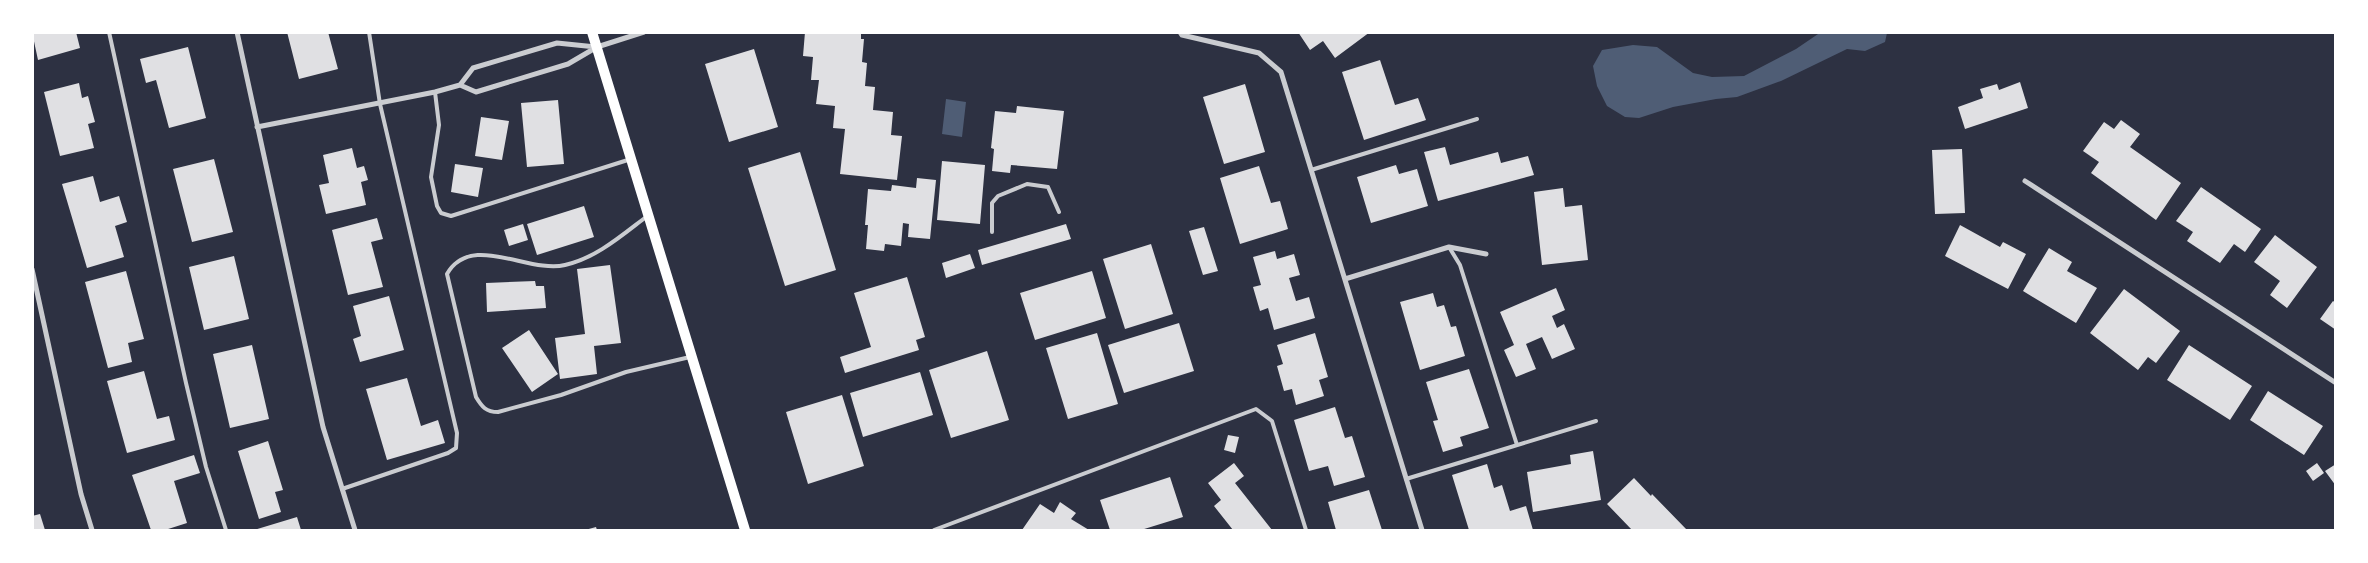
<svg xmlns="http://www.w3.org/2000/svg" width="2368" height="563" font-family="Raleway,sans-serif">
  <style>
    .water { fill: #4f5d75 }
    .building { fill: #e0e0e3 }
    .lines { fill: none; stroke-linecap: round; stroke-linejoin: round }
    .service { stroke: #caccd0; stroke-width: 4 }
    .minor { stroke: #caccd0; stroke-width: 5 }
    .secondary { stroke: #fff; stroke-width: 10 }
  </style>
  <rect width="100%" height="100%" fill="#2d3142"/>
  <path class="water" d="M1821 32 1887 33 1885 42 1865 51 1847 49 1781 81 1737 97 1716 99 1673 107 1639 118 1625 117 1607 106 1597 86 1593 66 1602 50 1633 45 1657 47 1693 73 1712 77 1744 76 1796 49Z
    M946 99 966 102 962 137 942 134Z"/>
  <path class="building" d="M32 32H76L80 48 38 60Z
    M287 32H328L338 69 299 79Z
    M805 32H861V39H864L862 62 867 63 865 86 875 87 873 110 893 112 891 135 902 136 897 180 840 174 845 129 833 128 835 106 816 104 819 80H811L813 57 803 56Z
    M1298 32H1370L1335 58 1323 41 1310 50Z
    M188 47 206 118 169 128 156 80 146 83 140 59Z
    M754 49 778 127 729 142 705 64Z
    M1380 60 1395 105 1418 98 1426 120 1364 140 1342 72Z
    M2020 82 2028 108 1965 129 1958 107 1983 98 1980 89 1997 84 1999 90Z
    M79 83 82 98 88 96 95 122 88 124 94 148 60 156 44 92Z
    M1245 84 1265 152 1224 164 1203 97Z
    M558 100 564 164 527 167 521 103Z
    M1017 106 1064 111 1057 169 1011 165 1010 173 992 171 994 149 991 148 995 111 1016 113Z
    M481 117 509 121 502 160 475 156Z
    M2121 120 2140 134 2130 147 2181 183 2156 220 2091 173 2099 162 2083 151 2104 122 2114 129Z
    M1445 147 1450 165 1498 152 1501 163 1528 156 1534 175 1438 201 1424 152Z
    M352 148 357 168 364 166 368 180 361 182 366 205 326 214 319 185 329 183 323 155Z
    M1962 149 1965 213 1935 214 1932 150Z
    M800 152 836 270 785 286 748 168Z
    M214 159 233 232 192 242 173 169Z
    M942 161 985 165 980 224 937 220Z
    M455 164 483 168 478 197 451 192Z
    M1396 165 1399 174 1417 169 1428 206 1371 223 1357 177Z
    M1259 166 1271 203 1280 201 1288 229 1240 244 1220 178Z
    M93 176 100 202 119 196 127 222 115 226 124 257 87 268 62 184Z
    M917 178 936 180 930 239 908 237 909 224 903 223 901 246 885 244 884 251 866 249 868 225H865L868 189 891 191 892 185 916 188Z
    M2201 187 2261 229 2245 252 2234 244 2220 263 2187 241 2193 232 2176 221Z
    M1563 188 1565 207 1582 205 1588 260 1542 265 1534 192Z
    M584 206 594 237 537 255 527 224Z
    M377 218 383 239 371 242 383 287 348 295 332 230Z
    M523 224 528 240 509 246 504 230Z
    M1066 224 1071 239 982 265 978 250Z
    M1960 225 2000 247 2003 242 2026 254 2008 289 1945 256Z
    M1204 227 1218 271 1203 275 1189 231Z
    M2275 235 2317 267 2287 308 2270 295 2280 281 2254 262Z
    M1151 244 1173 314 1125 329 1103 259Z
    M2049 248 2072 262 2067 271 2097 288 2076 323 2023 291Z
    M1275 251 1277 259 1294 254 1300 275 1289 278 1296 301 1309 297 1315 318 1274 330 1268 308 1260 311 1253 287 1261 285 1253 257Z
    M970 254 975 268 946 278 942 263Z
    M234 256 249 319 204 330 189 267Z
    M610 265 621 343 594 346 597 374 560 379 555 338 585 334 577 269Z
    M126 271 144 339 128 343 132 362 108 368 85 282Z
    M1092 271 1106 318 1035 340 1020 293Z
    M907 277 925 337 916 340 919 350 845 373 840 357 871 347 854 293Z
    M535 281 536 286H544L546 308 487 312 486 283Z
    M1556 288 1565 310 1552 316 1557 328 1564 324 1575 349 1552 359 1542 337 1526 344 1536 369 1516 377 1504 350 1514 345 1500 312Z
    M2124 289 2180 331 2156 363 2148 357 2138 370 2090 333Z
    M1433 293 1437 307 1444 305 1451 327 1456 326 1465 356 1420 370 1400 302Z
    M389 296 404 350 360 362 353 339 361 336 353 306Z
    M2333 301 2336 303V330L2320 319Z
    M1179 323 1194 371 1124 393 1108 345Z
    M529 330 558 374 532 392 502 348Z
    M1097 333 1118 404 1068 419 1046 348Z
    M1315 333 1328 377 1319 380 1324 396 1296 405 1292 389 1284 391 1277 366 1283 364 1277 345Z
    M252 345 269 419 230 428 213 354Z
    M2189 345 2252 386 2230 420 2167 380Z
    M987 351 1009 420 951 438 929 370Z
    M1469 369 1489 428 1460 437 1463 446 1443 452 1433 421 1438 420 1426 382Z
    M144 371 157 419 169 416 175 440 127 453 107 381Z
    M920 372 933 415 863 437 850 393Z
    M407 378 421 426 438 420 445 443 387 460 366 389Z
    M2268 391 2323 426 2304 455 2250 420Z
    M842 395 864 466 808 484 786 412Z
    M1335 407 1345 438 1352 436 1365 477 1334 486 1328 466 1309 471 1294 420Z
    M1228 435 1239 437 1235 453 1224 450Z
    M268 441 283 490 275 492 281 512 259 519 238 451Z
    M1593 451 1601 500 1533 512 1527 472 1571 464 1570 455Z
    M194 455 200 473 174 481 187 523 165 530H151L132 475Z
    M1234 463 1244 476 1235 483 1272 530H1233L1214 506 1221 500 1208 483Z
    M2317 463 2324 473 2313 481 2306 471Z
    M1487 464 1494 488 1502 485 1510 511 1526 506 1533 530H1469L1452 475Z
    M2336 464V486L2325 471Z
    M1170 477 1183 517 1141 530H1110L1100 500Z
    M1634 478 1651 496 1652 494 1687 530H1632L1607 504Z
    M1369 490 1382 530H1336L1328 502Z
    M1060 502 1076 513 1071 519 1089 530H1022L1040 504 1054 513Z
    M40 514 45 530H32V516Z
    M297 517 301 530H254Z
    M596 527 597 530H585Z"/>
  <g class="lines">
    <path class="service" d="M109 32 186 383 206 467 226 530
      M435 92 439 125 431 177 437 206 441 213 451 216 631 159
      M1311 170 1477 119
      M646 217C621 236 596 258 565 265 529 274 471 232 447 274L476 397C482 407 486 412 498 412L561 395 626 372 690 357
      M992 232V203L998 196 1027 184 1048 187 1059 212
      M1449 247 1460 265 1517 445
      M1406 479 1596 421
      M342 489 448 453 456 448 457 433 380 104 369 32
      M934 530 1256 409 1272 421 1306 530"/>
    <path class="minor" d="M237 32 323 427 355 530
      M1180 32 1182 35 1259 53 1281 72 1422 530
      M460 85 476 92 568 64 597 47 644 32
      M257 127 435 92 460 85 473 68 557 43 596 47
      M2025 181 2336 383
      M32 269 81 494 92 530
      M1345 279 1449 247 1486 254"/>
    <path class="secondary" d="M592 32 745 530"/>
  </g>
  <rect width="2368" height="563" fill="none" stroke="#ffffff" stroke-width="68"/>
</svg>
